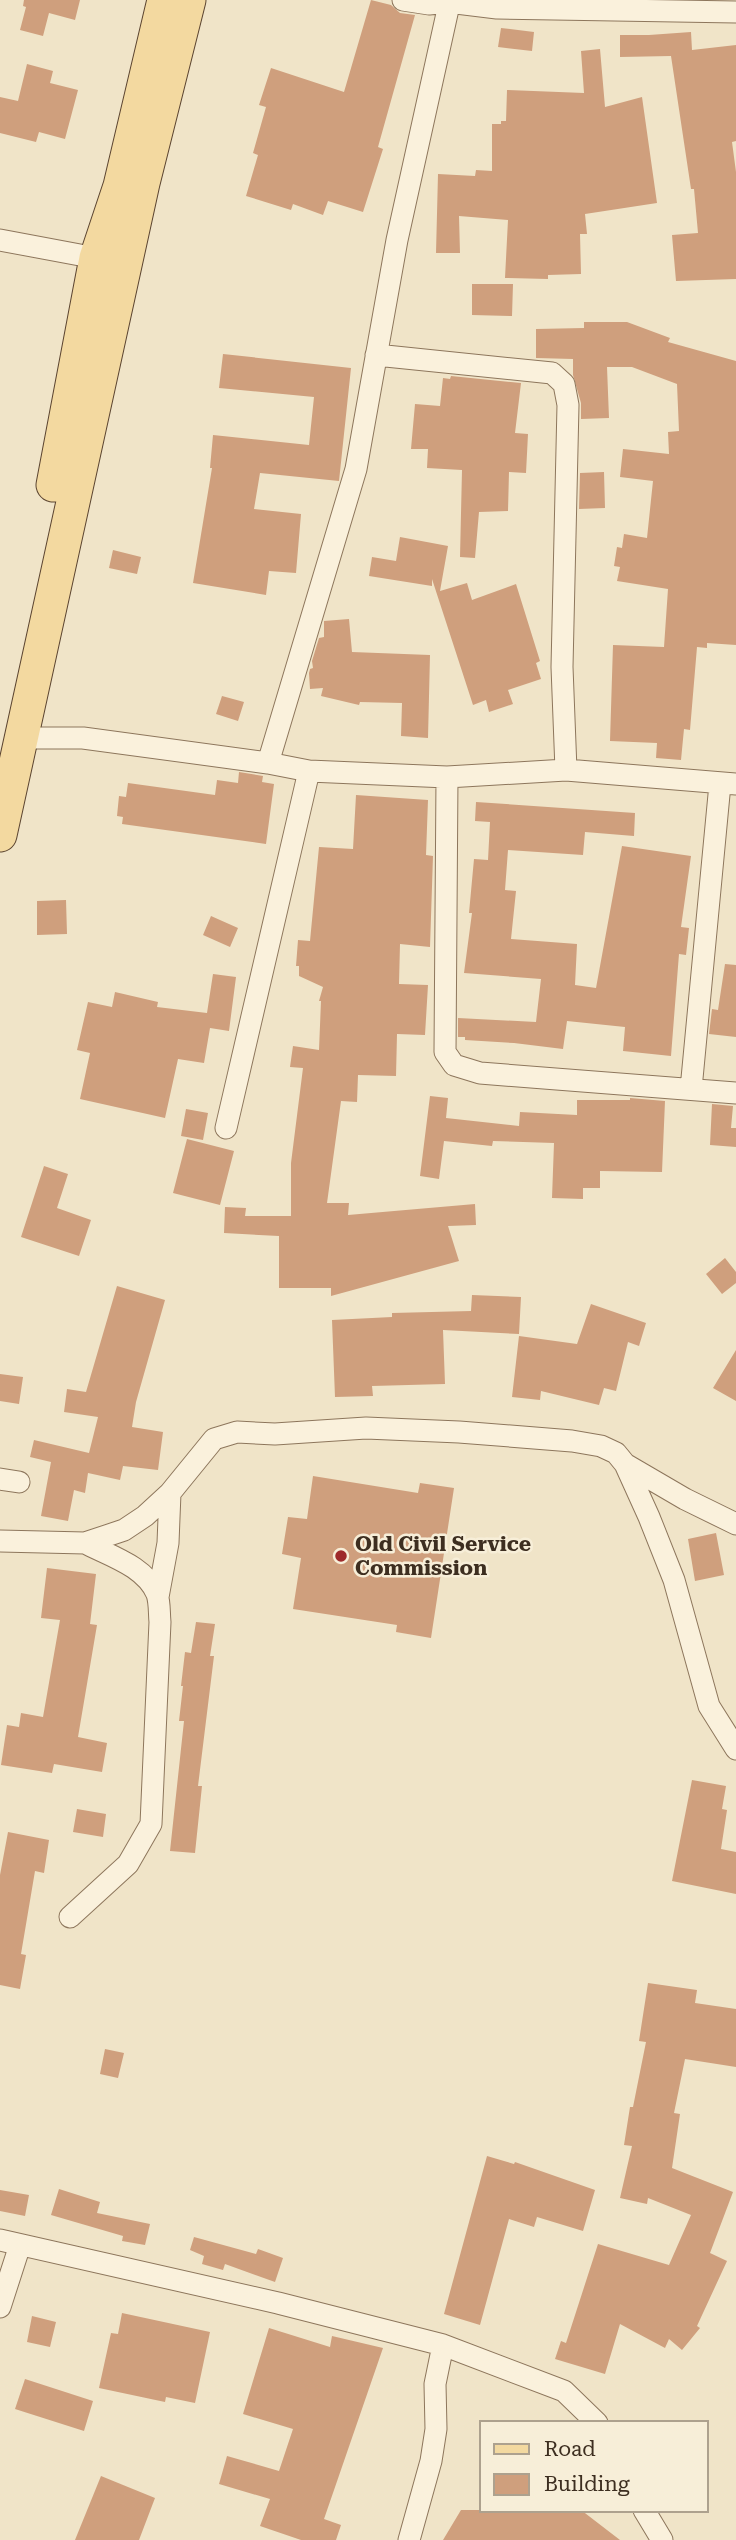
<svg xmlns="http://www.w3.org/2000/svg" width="736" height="2540" font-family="'Roboto Serif',serif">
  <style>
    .building { fill: #cf9f7d }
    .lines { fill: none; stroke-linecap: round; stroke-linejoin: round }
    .minor-casing { stroke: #8d765c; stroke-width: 23 }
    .primary-casing { stroke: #5b4430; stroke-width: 35 }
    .minor { stroke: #faf1dc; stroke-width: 21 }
    .primary { stroke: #f3d9a0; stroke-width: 33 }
    .poi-dot { fill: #9e2a2b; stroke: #f7eed8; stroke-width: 2.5 }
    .labels { text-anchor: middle; stroke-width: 5; stroke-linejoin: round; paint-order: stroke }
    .poi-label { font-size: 21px; font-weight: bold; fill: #3d2e20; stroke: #f7eed8; text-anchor: start }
  </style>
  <rect width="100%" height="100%" fill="#f0e4c8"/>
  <path class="building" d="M24 0H80L75 20 49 13 43 36 20 30 26 7 23 6Z
    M371 0 391 5 400 13 415 15 378 147 383 149 363 212 328 201 323 215 293 204 291 210 246 196 258 155 253 153 266 107 259 105 271 68 344 92Z
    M501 28 534 32 532 51 498 47Z
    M691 32 692 50 736 45V141L732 142 736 172V279L676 281 672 235 698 233 694 189H691L671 56 620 57V35H649Z
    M600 49 605 107 642 97 657 203 585 214 587 234H580L581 274 548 275V279L505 278 508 220 459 216 460 253H436L438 174 475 176 476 170 492 171V124H501V121H506L507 90 584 93 581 51Z
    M27 64 53 71 50 83 78 90 65 139 39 132 36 142 0 133V97L18 101Z
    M472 284H513L512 316 472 315Z
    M584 322H627L670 338 668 342 736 361V645L707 643V648L697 647 690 730 684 729 681 760 656 758 657 743 610 741 613 645 664 647 668 589 617 581 620 567 614 566 617 547 622 548 624 534 647 538 653 481 620 477 623 449 669 454 668 432 679 431 677 384 632 367H607L609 418 581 419V403L573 375V359L536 358V329L584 328Z
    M223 354 351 368 339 481 260 473 254 509 301 514 296 573 269 571 266 595 193 583 212 468H210L213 435 309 445 314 397 219 388Z
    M451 376 521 383 515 433 528 434 526 473 509 472 508 511 479 512 475 558 460 557 462 470 427 468 428 449H411L415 404 440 406 443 378 450 379Z
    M604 472 605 508 579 509 580 473Z
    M400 537 448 546 440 591 467 583 472 600 516 584 540 661 536 663 541 679 508 690 513 704 489 712 486 700 473 705 432 579V586L369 576 372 557 396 561Z
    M113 550 141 557 137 574 109 568Z
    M349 619 352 652 430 655 428 738 401 736 402 703 360 702 359 705 321 696 323 688 310 689 309 673 310 669 313 668 312 661 319 638 324 637V621Z
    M222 696 244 702 238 721 216 714Z
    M239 772 263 776 262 782 274 784 266 844 122 824 123 817 117 816 119 796 126 797 128 783 215 795 217 780 238 783Z
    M356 795 428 800 426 855 433 856 430 947 400 944 399 984 428 985 425 1035 397 1034 396 1076 358 1075 357 1102 341 1101 327 1203H349L348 1215 475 1204 476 1225 448 1226 459 1261 331 1296V1288H279V1236L224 1233 225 1207 246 1208 245 1216H291V1163L303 1068 290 1067 293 1046 319 1050 321 1001H319L323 987 299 976V966H296L298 940 310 941 319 847 353 849Z
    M476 802 635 813 634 836 585 832 583 855 508 850 505 890 516 891 511 939 577 944 575 985 596 988 622 846 691 856 681 927 689 928 686 955 679 954 671 1056 623 1051 625 1027 567 1021 563 1049 514 1043 465 1040V1037H458V1018L536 1022 541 979 464 973 472 913H469L474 859 488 860 490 822 475 821Z
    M66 900 67 934 37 935V901Z
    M211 916 238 928 230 947 203 935Z
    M725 964 736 965V1037L709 1034 712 1009 718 1010Z
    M213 974 236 977 229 1031 210 1028 204 1063 178 1059 165 1118 80 1099 90 1053 77 1050 88 1002 112 1007 115 992 158 1002 157 1007 207 1013Z
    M430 1096 448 1098 446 1118 519 1126 520 1112 577 1115V1100H630V1098L665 1101 662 1172 600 1171V1188H583V1199L552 1198 554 1143 493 1141 492 1146 444 1141 439 1179 420 1176Z
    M712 1104 733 1106 731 1128H736V1147L710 1145Z
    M186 1109 208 1113 203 1140 181 1136Z
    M187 1139 234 1151 220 1205 173 1193Z
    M44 1166 68 1174 57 1208 91 1220 79 1256 21 1237Z
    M725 1258 736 1272V1283L722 1294 706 1274Z
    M117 1286 165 1300 136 1402 132 1427 163 1432 158 1470 123 1466 120 1480 88 1473 85 1493 74 1490 68 1521 41 1516 51 1462 30 1457 34 1440 89 1453 98 1417 64 1412 67 1389 86 1392Z
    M472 1295 521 1297 519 1334 443 1330 445 1384 372 1386 373 1396 335 1397 332 1320 392 1317V1313L471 1311Z
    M591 1304 646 1323 639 1346 628 1342 616 1391 604 1388 599 1405 541 1391 540 1400 512 1397 519 1336 577 1344Z
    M736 1350V1401L713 1388Z
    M0 1374 23 1377 19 1404 0 1401Z
    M313 1476 418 1493 420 1483 454 1488 431 1638 396 1632 397 1625 293 1609 301 1558 282 1554 288 1517 307 1519Z
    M716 1533 724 1575 695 1581 688 1539Z
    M47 1568 96 1574 90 1624 97 1625 78 1737 107 1743 102 1772 54 1764 52 1773 1 1765 7 1725 19 1727 21 1713 43 1717 60 1620 41 1618Z
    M196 1622 215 1624 210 1656H214L198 1786H202L195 1853 170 1851 184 1721H179L183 1686H181L185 1652 191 1653Z
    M692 1780 726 1786 722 1809 727 1810 721 1849 736 1852V1894L672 1881Z
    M77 1809 106 1814 103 1837 73 1832Z
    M8 1832 49 1840 44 1873 35 1871 21 1954 26 1955 20 1989 0 1985V1875Z
    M648 1983 697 1990 695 2003 736 2009V2067L685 2059 674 2113 680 2114 672 2168 733 2192 710 2253 727 2261 697 2326 700 2328 682 2350 669 2339 665 2348 620 2324 605 2374 555 2359 561 2341 566 2343 598 2244 669 2265 691 2215 648 2198 647 2204 620 2198 632 2146 624 2145 630 2107H633L646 2042 639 2041Z
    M105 2049 124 2053 118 2078 100 2074Z
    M487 2156 514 2164 515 2162 595 2190 583 2231 537 2217 534 2227 509 2219 480 2325 444 2314Z
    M59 2189 100 2202 97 2213 150 2224 145 2245 122 2241 123 2236 51 2215Z
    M0 2190 29 2195 25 2216 0 2211Z
    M194 2237 256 2254 258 2249 283 2258 275 2282 225 2264 223 2270 202 2264 204 2256 190 2250Z
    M122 2313 210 2332 195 2403 166 2397 165 2402 99 2388 111 2333 118 2334Z
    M32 2316 56 2322 50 2347 27 2342Z
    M269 2328 330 2347 332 2336 383 2348 324 2519 341 2525 336 2540H301L260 2526 270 2499 219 2484 227 2456 279 2471 293 2429 243 2414Z
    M25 2379 93 2401 84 2431 15 2409Z
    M101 2476 155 2498 139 2540H75Z
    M461 2510H581L620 2540H443Z"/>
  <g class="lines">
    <g class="minor-casing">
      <path id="minor" d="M403 0 429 4 448 2 497 8 736 12
        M0 240 96 258
        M376 355 552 373 564 384 568 405 562 667 566 770
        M23 738H83L268 763 309 771 447 777 566 770 736 784
        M268 763 356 469 397 240 450 0
        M447 777 445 1052 454 1065 480 1073 736 1093
        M691 1089 720 784
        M226 1128 309 771
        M625 1464 685 1499 736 1524
        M0 1479 19 1482
        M0 1541 85 1543 124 1530 145 1516 170 1493 214 1439 237 1432 275 1434 366 1428 459 1432 572 1441 601 1446 616 1453 625 1464 649 1517 674 1580 709 1706 736 1749
        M158 1597 168 1543 170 1493
        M70 1917 128 1864 151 1824 160 1622C159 1613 160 1603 157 1594 145 1566 110 1556 85 1543
        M0 2240 278 2303 443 2345 564 2391 597 2423
        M0 2307 20 2245
        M644 2510 662 2540
        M409 2540 431 2461 436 2429 435 2384 443 2345"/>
    </g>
    <g class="primary-casing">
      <path id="primary" d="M53 485 96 258 120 186 164 0
        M0 835 143 183 189 0"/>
    </g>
    <use href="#minor" class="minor"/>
    <use href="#primary" class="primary"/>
  </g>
  <circle class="poi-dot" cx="341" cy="1556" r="7"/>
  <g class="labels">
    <g class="poi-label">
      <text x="355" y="1551">Old Civil Service<tspan x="355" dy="24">Commission</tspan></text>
    </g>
  </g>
  <rect x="480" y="2421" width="228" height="91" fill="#f7eed8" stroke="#ada18e" stroke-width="2"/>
  <rect x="494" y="2444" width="35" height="10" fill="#f3d9a0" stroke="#ada18e" stroke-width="2"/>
  <text x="544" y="2456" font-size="21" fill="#3d2e20">Road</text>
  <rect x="494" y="2474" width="35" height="21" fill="#cf9f7d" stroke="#ada18e" stroke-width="2"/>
  <text x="544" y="2491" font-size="21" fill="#3d2e20">Building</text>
</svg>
